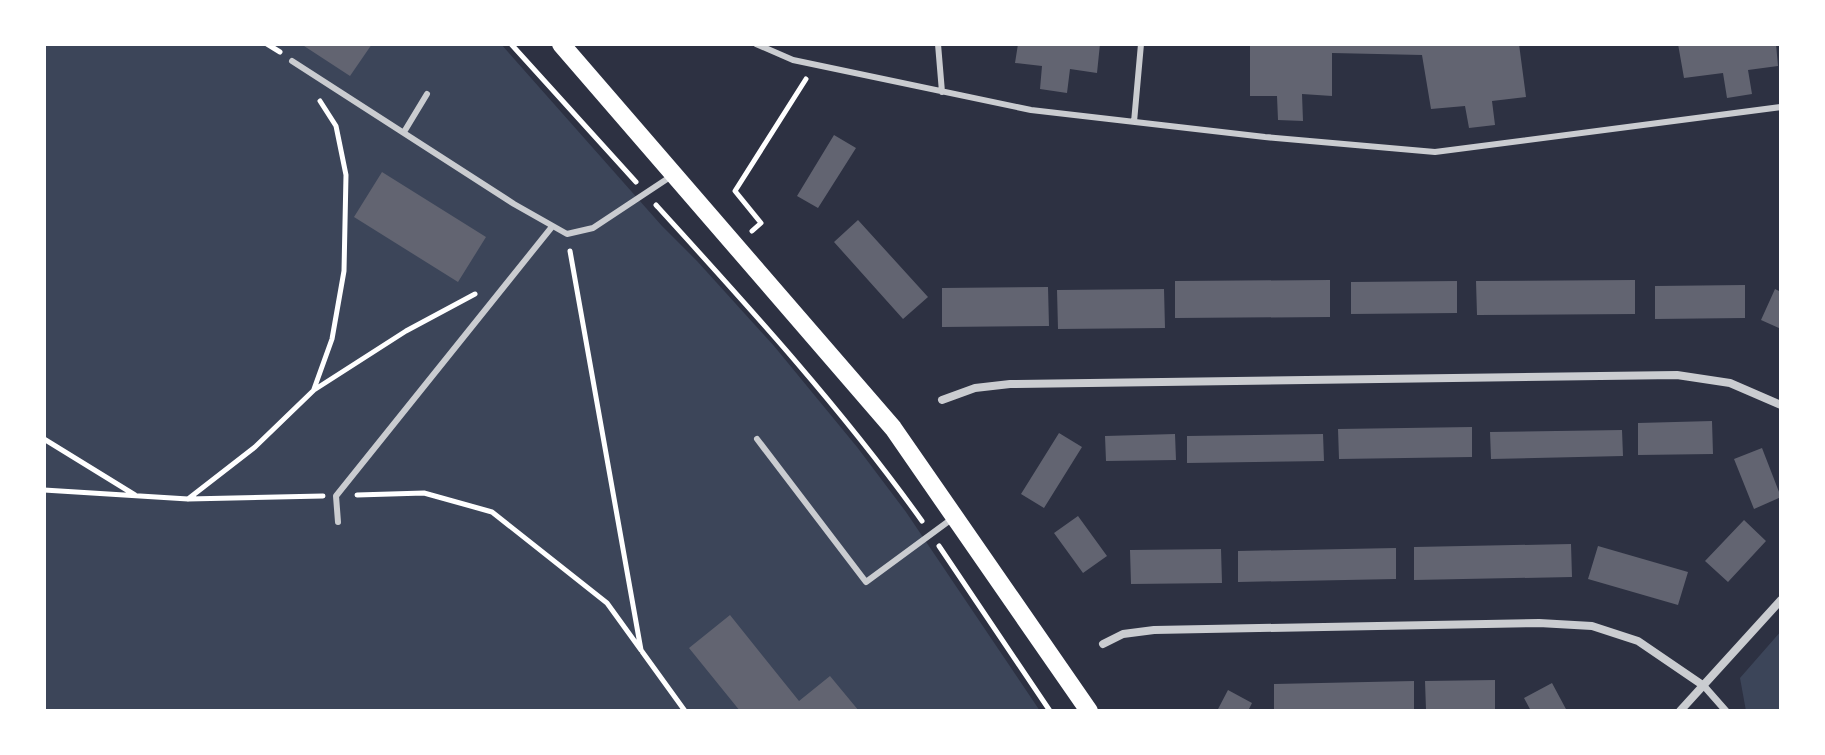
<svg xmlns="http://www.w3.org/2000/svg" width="1825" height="755" font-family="'Fira Sans',sans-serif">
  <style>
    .green { fill: #3c4559 }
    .building { fill: #626471 }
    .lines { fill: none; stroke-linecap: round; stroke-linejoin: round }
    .path { stroke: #fff; stroke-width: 5 }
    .service { stroke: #caccd0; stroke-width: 6 }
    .pedestrian { stroke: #caccd0; stroke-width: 7 }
    .minor { stroke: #caccd0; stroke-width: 8 }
    .primary { stroke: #fff; stroke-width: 18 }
  </style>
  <rect width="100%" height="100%" fill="#2d3142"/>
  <path class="green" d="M44 44H501L662 226 697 261 774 346 857 447 906 512 1040 711H44Z
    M1781 631V711H1746L1740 678Z"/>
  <path class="building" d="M301 44H372L350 76Z
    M1018 44H1100L1097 73 1070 69 1067 93 1040 89 1042 66 1015 63Z
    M1250 44H1519L1526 97 1492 101 1495 125 1469 128 1465 106 1431 109 1422 55 1332 53V96L1302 94 1303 121 1278 120 1277 96H1250Z
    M1678 44H1776L1778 66 1748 70 1752 94 1727 98 1723 73 1684 78Z
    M834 135 856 148 818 208 797 196Z
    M382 172 486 237 458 282 354 217Z
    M858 220 928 297 903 319 834 242Z
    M1330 280V317L1175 318V281Z
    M1635 280V314L1477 315 1476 281Z
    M1457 281V313L1351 314V282Z
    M1745 285V318L1655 319V286Z
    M1048 287 1049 326 942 327V288Z
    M1164 289 1165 328 1058 329 1057 290Z
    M1775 289 1781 292V329L1761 320Z
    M1712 421 1713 454 1638 455V423Z
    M1472 427V457L1339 459 1338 429Z
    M1622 430 1623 456 1491 459 1490 432Z
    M1059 433 1082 447 1044 508 1021 494Z
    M1175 434 1176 460 1106 461 1105 436Z
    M1323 434 1324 461 1187 463V436Z
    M1762 448 1781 497 1754 509 1734 459Z
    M1078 516 1107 556 1083 573 1054 533Z
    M1744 520 1766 541 1728 582 1705 561Z
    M1571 544 1572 577 1414 580V547Z
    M1598 546 1688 572 1678 605 1588 579Z
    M1396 548V579L1238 582V551Z
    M1221 549 1222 583 1131 584 1130 550Z
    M730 615 799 701 830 676 859 711H740L689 648Z
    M1495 680V709L1426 710 1425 681Z
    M1414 681V710L1274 711V684Z
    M1552 683 1567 711H1531L1524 698Z
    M1228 690 1252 703 1248 711H1217Z"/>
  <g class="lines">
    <path class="path" d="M267 44 280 52
      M511 44 636 182
      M656 205C748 306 842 409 922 521
      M752 231 761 223 735 191 806 79
      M570 251 641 650
      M314 389 332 339 344 271 346 175 336 126 320 101
      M44 439 135 495
      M44 490 188 499 323 496
      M357 495 424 493 492 512 607 603 685 711
      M188 499 255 447 314 390 406 331 475 294
      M939 546 1050 711"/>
    <path class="service" d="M756 44 793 60 1031 110 1265 137 1435 152 1781 107
      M938 44 942 92
      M292 61 514 204 567 234 593 228 670 177
      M1134 122 1141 44
      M404 132 427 94
      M757 439 866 582 953 518
      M338 522 336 496 551 228"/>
    <path class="pedestrian" d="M1704 686 1726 711"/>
    <path class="minor" d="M942 400 975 388 1010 384 1677 375 1730 383 1781 405
      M1103 644 1123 634 1154 630 1539 623 1592 626 1638 641 1704 686
      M1680 711 1781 600"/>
    <path class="primary" d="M561 44 893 428 1089 711"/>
  </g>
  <rect width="1825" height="755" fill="none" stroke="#ffffff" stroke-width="92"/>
</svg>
